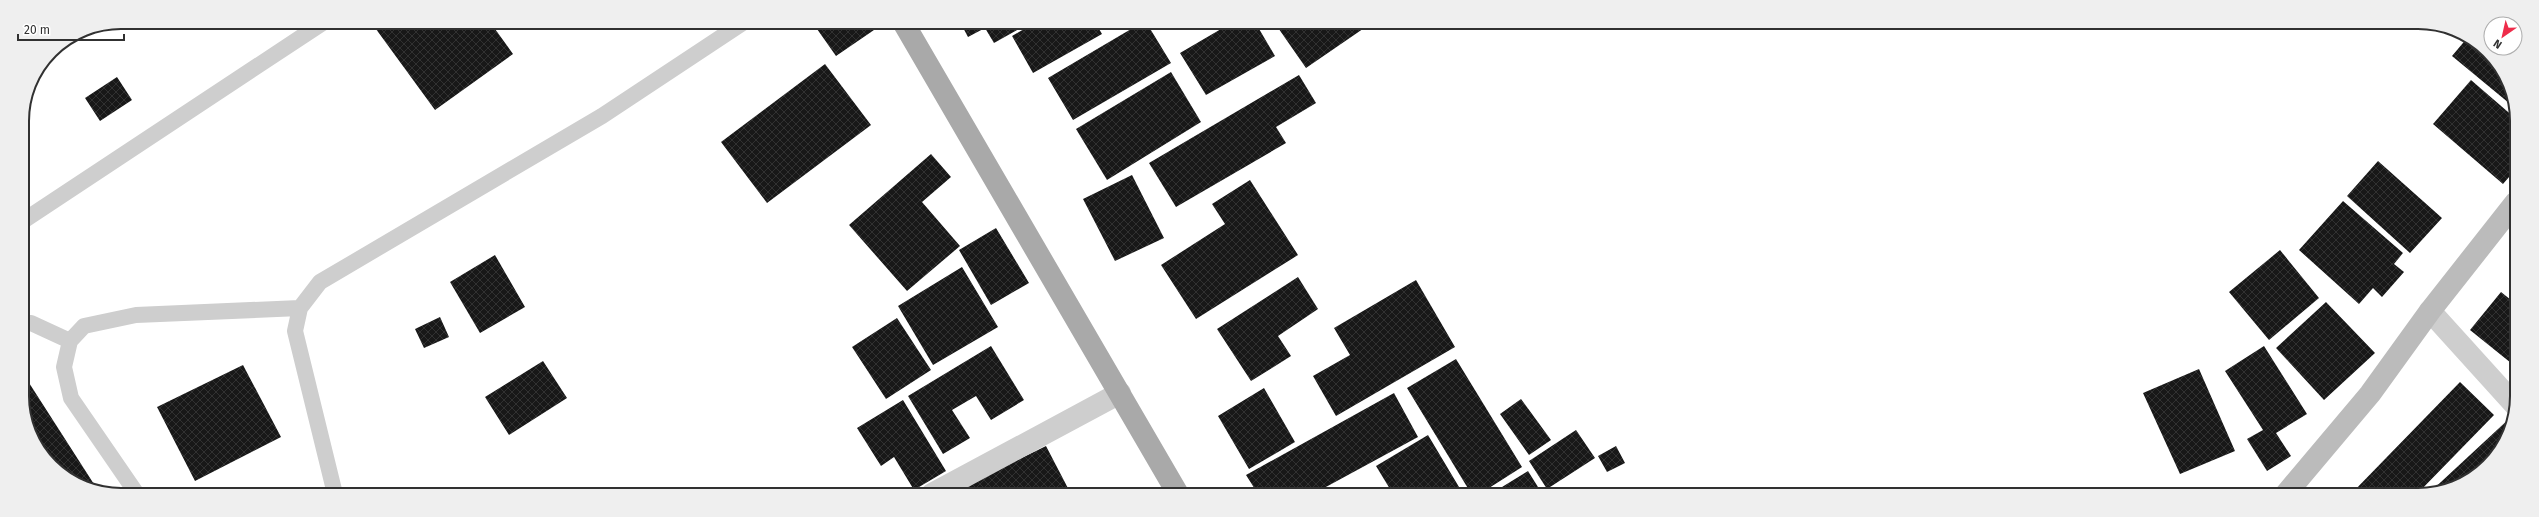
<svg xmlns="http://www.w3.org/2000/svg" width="2539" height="517" viewBox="0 0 2539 517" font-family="'Fira Sans',sans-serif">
<defs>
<pattern id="building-cross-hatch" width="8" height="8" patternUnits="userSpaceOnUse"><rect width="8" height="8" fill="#181818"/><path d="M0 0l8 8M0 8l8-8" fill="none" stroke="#313131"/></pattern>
</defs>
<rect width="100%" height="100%" fill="#fff"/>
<path fill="url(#building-cross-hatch)" d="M377 22H490L513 54 435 110 373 25Z
M828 22H869L874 30 836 56 817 29Z
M960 22H1031L994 43 985 28 968 37Z
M1036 22H1095L1102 34 1033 73 1012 36Z
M1143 22H1146L1171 63 1073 120 1048 78Z
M1233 22H1255L1275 56 1206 95 1180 53Z
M1274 22H1373L1306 68Z
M2468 37 2488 51 2515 101V108L2452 56Z
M825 64 871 125 767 203 721 142Z
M1171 72 1201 122 1107 180 1076 129Z
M1299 75 1316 103 1276 127 1286 143 1176 207 1149 163Z
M117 77 132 100 100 121 85 98Z
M2471 80 2515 118V170L2503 184 2433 124Z
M931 154 951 177 922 202 960 246 907 291 849 225Z
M2378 161 2442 218 2410 253 2347 196Z
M1132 175 1164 238 1115 261 1083 199Z
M1250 180 1298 255 1196 319 1161 265 1225 224 1212 204Z
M2343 201 2403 253 2394 264 2404 272 2382 297 2373 288 2359 304 2299 250Z
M996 228 1029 283 991 305 959 250Z
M2280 250 2319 298 2269 340 2229 292Z
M495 255 525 307 480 333 450 282Z
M962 267 998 327 933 365 898 306Z
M1298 277 1318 309 1278 336 1291 356 1251 381 1217 329Z
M1416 280 1455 347 1336 416 1313 376 1350 355 1334 328Z
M2501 292 2516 304V367L2470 330Z
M2326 302 2375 353 2324 400 2276 348Z
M440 317 449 337 424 348 415 329Z
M897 318 931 370 886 399 852 347Z
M991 346 1024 400 991 420 976 396 952 410 970 438 943 454 908 396Z
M2264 346 2307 414 2276 433 2291 456 2267 471 2247 439 2263 430 2225 371Z
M1456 359 1522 467 1478 495H1472L1407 388Z
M543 361 567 398 509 435 485 397Z
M243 365 281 437 195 481 157 407Z
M2199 369 2235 451 2180 474 2143 393Z
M24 375 99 492 77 485 51 466 24 416Z
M2460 382 2494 415 2416 495H2350Z
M1264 388 1295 442 1249 469 1218 416Z
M1394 393 1418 437 1313 494H1258L1246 475Z
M1521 399 1551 440 1529 455 1500 414Z
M903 400 946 471 914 490 894 457 881 466 857 428Z
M2511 417 2513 420 2504 445 2484 470 2456 487 2428 494Z
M1576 430 1595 458 1547 489 1529 461Z
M1428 435 1459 487 1446 495 1393 494 1376 466Z
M1046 446 1071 494H949Z
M1616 446 1625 463 1607 472 1598 456Z
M1528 471 1543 495H1489Z
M1468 490 1470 495H1459Z"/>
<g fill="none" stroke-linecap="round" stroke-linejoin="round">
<path stroke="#cecece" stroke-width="16" d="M23 221 324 22
M23 323H31L70 341
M137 494 71 398 64 367 70 341 84 326 136 315 300 308
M335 494 295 331 300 308 320 282 602 116 744 22"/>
<path stroke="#cecece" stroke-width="22" d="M2430 311 2516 406
M932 494 1120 393"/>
<path stroke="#bbb" stroke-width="22" d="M2285 495 2370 394 2430 311 2515 203"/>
<path stroke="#a9a9a9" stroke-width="22" d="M903 22 1178 494"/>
</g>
<path d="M0 0H2539V517H0ZM121 29H2418A92 92 0 0 1 2510 121V396A92 92 0 0 1 2418 488H121A92 92 0 0 1 29 396V121A92 92 0 0 1 121 29Z" fill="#efefef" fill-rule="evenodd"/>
<path fill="none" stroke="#313131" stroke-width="2" d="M121 29H2418A92 92 0 0 1 2510 121V396A92 92 0 0 1 2418 488H121A92 92 0 0 1 29 396V121A92 92 0 0 1 121 29Z"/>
<g transform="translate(2503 36) rotate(214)"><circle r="19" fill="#ffffff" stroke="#adadad"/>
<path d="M0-3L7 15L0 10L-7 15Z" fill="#ee2c4a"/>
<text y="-6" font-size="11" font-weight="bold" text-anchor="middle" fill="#313131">N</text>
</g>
<path d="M18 34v6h106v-6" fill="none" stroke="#313131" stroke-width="2"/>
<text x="24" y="34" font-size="12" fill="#313131" stroke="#ffffff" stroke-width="3" paint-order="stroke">20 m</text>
</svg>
